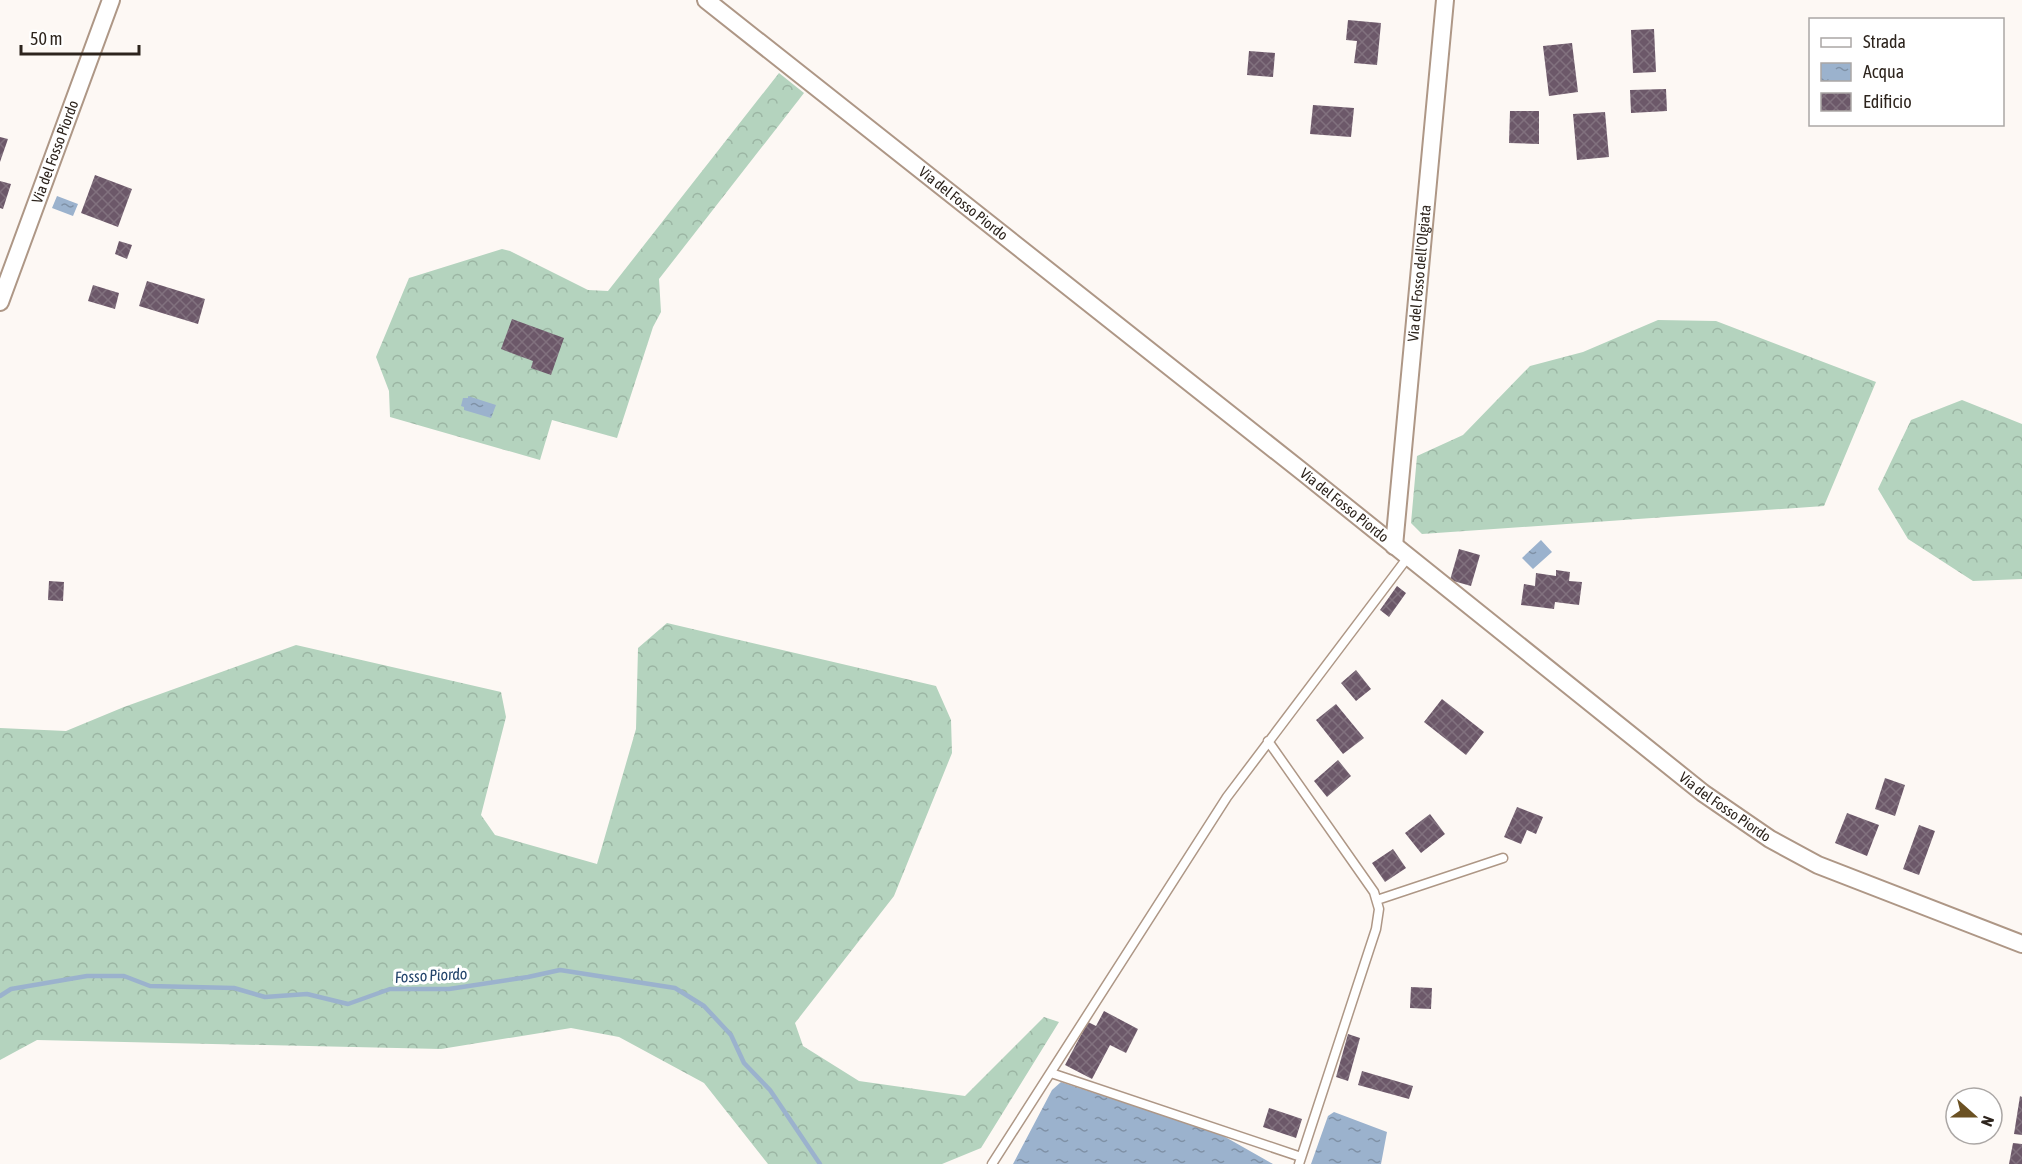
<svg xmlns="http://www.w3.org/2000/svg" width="2022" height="1164" viewBox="0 0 2022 1164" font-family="'Asap Condensed',sans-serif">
<defs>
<pattern id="forest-crowns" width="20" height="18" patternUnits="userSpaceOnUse" patternTransform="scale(1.5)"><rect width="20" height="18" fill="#b4d3be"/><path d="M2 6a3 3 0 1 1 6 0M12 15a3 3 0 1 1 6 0" fill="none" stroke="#9bb5a3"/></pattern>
<pattern id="water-ripples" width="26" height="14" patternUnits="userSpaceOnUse" patternTransform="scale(1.5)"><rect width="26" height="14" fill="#9bb2cd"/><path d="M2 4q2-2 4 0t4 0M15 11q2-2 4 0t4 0" fill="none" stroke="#7f91a6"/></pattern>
<pattern id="building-cross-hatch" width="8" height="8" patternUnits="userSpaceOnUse" patternTransform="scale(1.5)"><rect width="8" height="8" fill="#6c5869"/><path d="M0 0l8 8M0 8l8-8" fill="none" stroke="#81717e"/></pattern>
</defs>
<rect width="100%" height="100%" fill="#fdf8f4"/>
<path fill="url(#forest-crowns)" d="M779 73 804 93 659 279 661 312 653 327 617 438 552 420 540 460 390 417 389 391 376 357 409 278 502 249 510 251 588 290 608 291Z
M1658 320 1716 321 1876 382 1824 506 1422 534 1411 523 1417 456 1463 435 1530 366 1583 352Z
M1962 400 2022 424V579L1973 581 1908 539 1878 489 1911 420Z
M667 623 936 686 951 720 952 753 894 896 795 1023 803 1046 859 1081 965 1096 1044 1017 1059 1022 981 1148 942 1164H768L704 1083 619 1037 571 1028 441 1049 37 1040 0 1060V728L66 731 124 707 296 645 501 692 506 717 481 815 495 835 597 864 636 729 638 648Z"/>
<path fill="url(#water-ripples)" d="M57 196 78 204 73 216 52 208Z
M468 396 496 405 491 418 464 410V407L461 406 463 398H468Z
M1541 540 1552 552 1533 569 1522 558Z
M1061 1082 1220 1134 1273 1164H1013L1052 1090Z
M1334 1112 1387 1132 1381 1164H1311L1328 1116Z"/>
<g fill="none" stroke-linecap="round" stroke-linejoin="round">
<path stroke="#9bb2cd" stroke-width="4.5" d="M0 996 11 989 87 976H124L150 986 234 988 265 997 307 994 348 1004 390 989H449L528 977 560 970 675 988 704 1006 731 1035 744 1063 770 1090 820 1164"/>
</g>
<path fill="url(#building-cross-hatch)" d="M1348 20 1381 23 1377 65 1354 63 1357 41 1346 40Z
M1654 29 1656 72 1633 73 1631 30Z
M1572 43 1578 92 1549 96 1543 46Z
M1249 51 1275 53 1273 77 1247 75Z
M1666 89 1667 111 1631 113 1630 90Z
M1313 105 1354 108 1351 137 1310 134Z
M1510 111H1539V144L1509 143Z
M1605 112 1609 157 1577 160 1573 114Z
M0 137 8 139 0 162Z
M95 175 132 189 118 227 81 213Z
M0 181 11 184 3 209 0 208Z
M119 241 132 245 127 259 115 254Z
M147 281 205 299 198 324 139 306Z
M93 285 119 293 115 309 88 301Z
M512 319 564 338 551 375 531 368 533 361 501 349Z
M1459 549 1480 555 1471 586 1450 580Z
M1556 570 1570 572 1569 581 1582 582 1579 605 1555 602 1554 609 1521 605 1524 584 1535 586 1536 573 1556 576Z
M49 581 64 582 63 601 48 600Z
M1397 586 1406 593 1389 617 1380 610Z
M1356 670 1371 689 1356 701 1341 683Z
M1442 699 1484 732 1466 755 1424 722Z
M1336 704 1364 738 1343 754 1316 720Z
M1338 760 1351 776 1327 797 1314 781Z
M1885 778 1905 785 1895 816 1875 809Z
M1517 807 1543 817 1536 834 1527 830 1521 844 1504 837Z
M1847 813 1879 825 1867 856 1835 843Z
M1430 814 1445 834 1421 853 1405 833Z
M1919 825 1935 831 1919 875 1903 869Z
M1393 849 1406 868 1385 882 1372 863Z
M1411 987 1432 988 1431 1009 1410 1008Z
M1104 1011 1138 1029 1126 1053 1110 1045 1092 1079 1065 1065 1088 1022 1096 1026Z
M1348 1034 1360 1038 1348 1081 1336 1077Z
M1362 1071 1413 1086 1409 1099 1358 1085Z
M2020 1096 2022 1097V1135L2014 1134Z
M1269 1108 1302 1119 1296 1138 1263 1127Z
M2013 1143 2022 1144V1164H2009Z"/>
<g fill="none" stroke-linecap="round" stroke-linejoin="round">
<defs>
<path id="service" d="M1268 741 1374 892 1379 909 1376 929 1299 1164
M1377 900 1503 858
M1051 1073 1301 1157
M992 1164 1227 797 1408 557"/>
<g id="minor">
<path id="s1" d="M706 0 1304 473 1703 793 1770 839 1818 865 2022 944"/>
<path id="s2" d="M0 302 111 0"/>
<path id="s3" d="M1394 546 1445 0"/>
</g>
</defs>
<use href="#service" stroke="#ae9786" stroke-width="11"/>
<use href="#minor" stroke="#ae9786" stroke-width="20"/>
<use href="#service" stroke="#fff" stroke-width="8"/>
<use href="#minor" stroke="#fff" stroke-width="16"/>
</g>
<g text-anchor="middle" stroke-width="6" stroke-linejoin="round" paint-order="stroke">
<g font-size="15" fill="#2d241d" stroke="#fff">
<text dy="5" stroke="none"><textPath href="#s2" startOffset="160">Via del Fosso Piordo</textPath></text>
<text dy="5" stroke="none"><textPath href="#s1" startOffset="328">Via del Fosso Piordo</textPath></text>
<text dy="5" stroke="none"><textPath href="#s3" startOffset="274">Via del Fosso dell'Olgiata</textPath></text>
<text dy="5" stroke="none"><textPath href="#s1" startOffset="814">Via del Fosso Piordo</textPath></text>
<text dy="5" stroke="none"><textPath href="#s1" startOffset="1300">Via del Fosso Piordo</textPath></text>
</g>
<g font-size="16" font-style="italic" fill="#23446b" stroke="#fff">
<text transform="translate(431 975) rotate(-3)" y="6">Fosso Piordo</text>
</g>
</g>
<rect x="1809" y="18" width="195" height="108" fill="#ffffff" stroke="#aba7a5" stroke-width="1.5"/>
<rect x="1821" y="38" width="30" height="9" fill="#ffffff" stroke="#aba7a5" stroke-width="1.5"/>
<text x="1863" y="48" font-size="18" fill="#2d241d">Strada</text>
<rect x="1821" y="63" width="30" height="18" fill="url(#water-ripples)" stroke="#aba7a5" stroke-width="1.5"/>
<text x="1863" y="78" font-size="18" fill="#2d241d">Acqua</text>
<rect x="1821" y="93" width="30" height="18" fill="url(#building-cross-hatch)" stroke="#aba7a5" stroke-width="1.5"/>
<text x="1863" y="108" font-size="18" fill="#2d241d">Edificio</text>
<g transform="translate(1974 1116) rotate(111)"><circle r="28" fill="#ffffff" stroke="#aba7a5" stroke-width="1.5"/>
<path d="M0-4.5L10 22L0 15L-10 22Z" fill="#6b5123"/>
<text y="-9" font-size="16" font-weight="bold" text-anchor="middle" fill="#2d241d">N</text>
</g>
<path d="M21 45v9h118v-9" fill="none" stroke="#2d241d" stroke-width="3"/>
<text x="30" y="45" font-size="18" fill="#2d241d" stroke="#ffffff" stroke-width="4.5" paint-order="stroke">50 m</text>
</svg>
